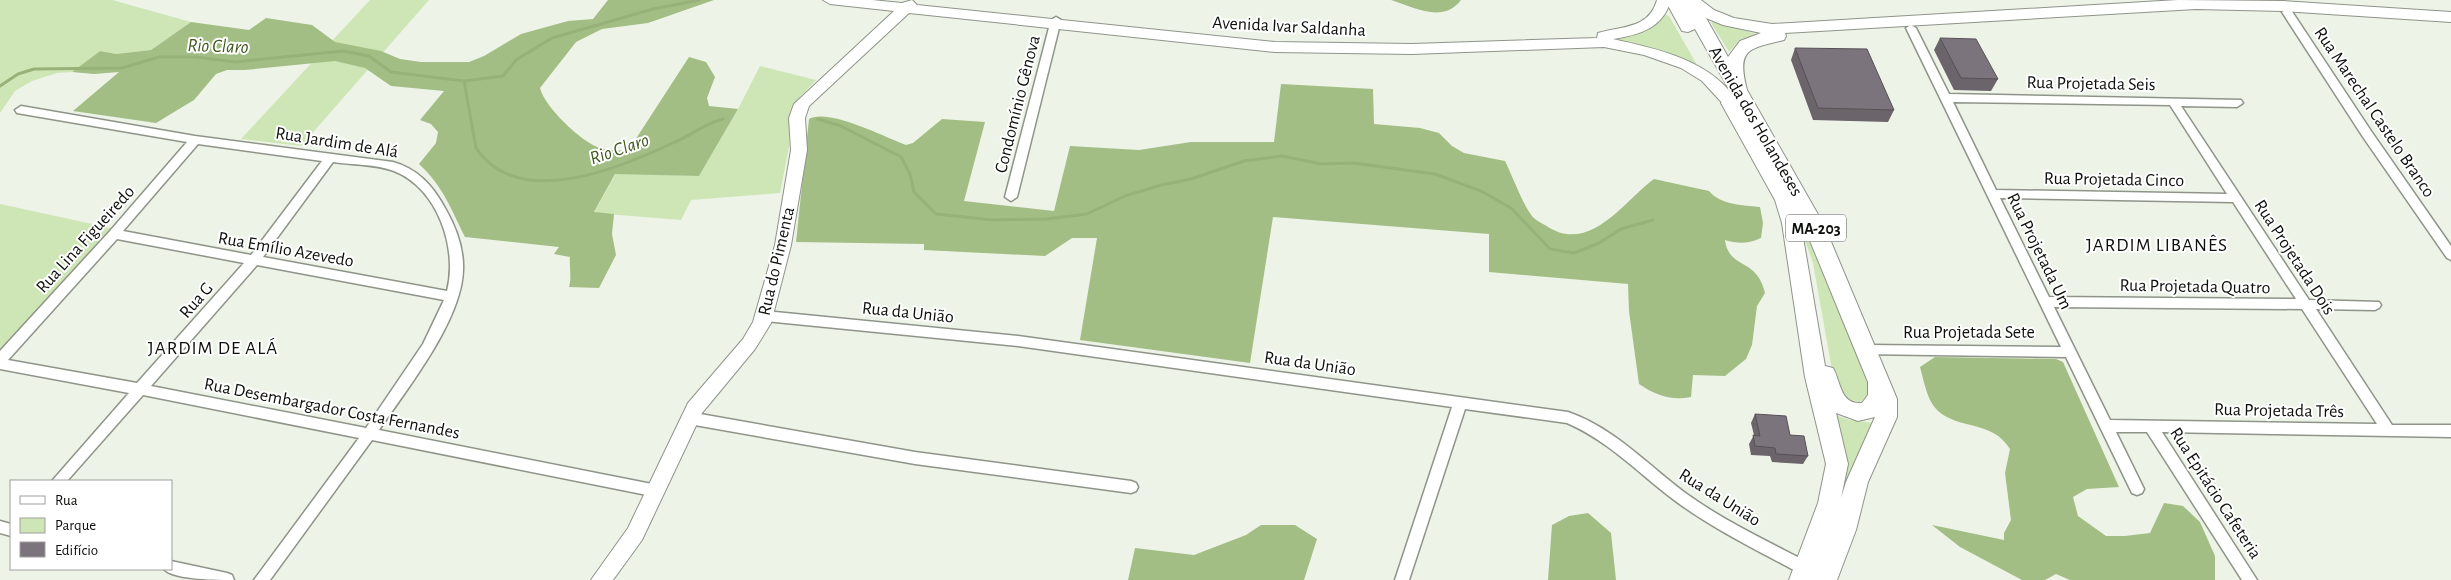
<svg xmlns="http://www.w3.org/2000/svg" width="2451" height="580" viewBox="0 0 2451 580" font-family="'Alegreya Sans',sans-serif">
<rect width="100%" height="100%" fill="#edf3e7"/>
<path fill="#cee6b6" d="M0 0H112L191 22 151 50 116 54 100 51 72 72 57 73 32 81 15 91 0 113Z
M370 0H429L301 146 241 139Z
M1666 15 1669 16 1697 65 1609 39 1641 32Z
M1713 22 1760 35 1741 39 1729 52 1711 23Z
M760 66 816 80 794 103 790 112 789 147 780 193 691 200 681 220 594 213 616 173 699 176 738 109Z
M0 204 111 228 3 349H0Z
M1797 218 1800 219 1836 301 1869 388 1868 396 1860 402 1847 399 1835 387 1813 263Z
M1835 415 1850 420 1873 423 1849 483 1845 478Z"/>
<path fill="#a2be84" d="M608 0H714L648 23 602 29 576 42 540 88C544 106 581 142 600 148 608 150 619 150 628 151L689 57 706 62 715 77 707 98 709 106 738 109 699 176 615 174 594 212 614 214 612 234 616 255 599 288 569 287C572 278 569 267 570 257L554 254 559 247 465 237C451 209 443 186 419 164L436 143 438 132 431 124 420 120 444 91 391 86 365 68 335 61 245 70H227L216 74 194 100 156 123 73 111 119 72 94 74 72 72 100 51 116 54 151 50 191 22 249 30 266 18 312 25 335 42 381 51 400 59 421 62H469L484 56 521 34 568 21 593 19Z
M1391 0H1461C1443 24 1413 7 1391 0Z
M1281 84 1373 89 1374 124 1420 128 1439 133 1452 146 1464 153 1505 161C1512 175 1523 205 1532 216 1535 220 1541 223 1545 225 1589 256 1623 202 1654 179L1709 191C1721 205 1742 205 1760 207L1763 223 1761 238C1747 244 1738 244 1725 240 1729 270 1757 257 1765 293L1757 306 1752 345 1746 359 1725 376 1693 375 1691 397C1671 401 1655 395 1639 384L1629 311 1628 284 1489 272V234L1273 217 1250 363 1080 340 1097 238H1072L1045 256 924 250V244L796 242 809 119C829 108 884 137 906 145L913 143 942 119 985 122 964 201 1054 211 1070 146 1139 150 1191 142H1274Z
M1935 357 2056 359 2063 362 2119 487 2087 489 2073 497 2078 516 2106 536H2125L2150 533 2164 503 2183 506 2200 522 2215 556V580H2070L2056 574 2045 580H2022L1960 547 1932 525 2004 540V533L2011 520 2005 473 2010 449C1992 420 1960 430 1938 411 1927 401 1924 381 1920 367Z
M1588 513 1611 533 1616 580H1548L1552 525 1569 516Z
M1261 525H1295L1317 539 1304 580H1128L1135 548 1194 555 1246 535Z"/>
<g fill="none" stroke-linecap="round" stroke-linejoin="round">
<path stroke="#97b279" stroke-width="3" d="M464 81 476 148C519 212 622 167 675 142 694 134 702 125 723 119
M0 86 18 74 34 69 122 68 159 57H196L235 62 343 51 369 56 391 72 464 81 503 76 516 60 552 38 653 9 699 0
M818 119 841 126 901 157 910 174 914 192 936 214 992 220 1046 219 1087 214 1125 196 1161 185 1191 179 1244 161 1282 156 1321 164 1354 163 1435 174 1481 191 1511 208 1550 249 1574 253 1599 243 1621 229 1653 220"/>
<defs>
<path id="street" d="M2287 9 2291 10 2371 131 2451 246V260L2447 258 2363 137 2282 12Z
M1056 17 1061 20 1017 197 1011 201 1005 197 1051 20Z
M1911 25 1916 28 1949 94 2241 100 2243 103 2237 107 2181 106 2309 300 2379 302 2381 305 2379 308 2375 310 2316 309 2392 425H2451V437L2162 432 2257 580H2242L2147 432H2116L2144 489 2142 493 2137 495 2132 493 2066 357 1862 354 1861 350 1862 346 1867 345 2061 347 1906 28ZM1953 102 2170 105 2227 194 1996 190ZM2000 198 2233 202 2296 299 2049 297ZM2054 307 2302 309 2377 424 2110 420Z
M21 106 195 136 393 162C418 169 433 186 445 208 456 227 464 249 463 270 462 320 407 389 379 430L657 485 662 487 664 491 662 495 657 497 372 440 270 580H254L359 438 143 395 67 481H52L129 393 0 369V351L110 231 187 142 17 113 15 110ZM198 144 322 161 251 255 123 231ZM333 162C352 165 376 164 394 171 438 188 458 249 447 291L263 257ZM117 239 244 263 137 383 8 360ZM257 265 444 300 423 344 366 428 151 386Z
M765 311 1018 336 1568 412C1617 429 1650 468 1691 497 1728 523 1771 543 1811 564L1813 569 1811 574 1806 576 1801 574C1761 552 1719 532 1681 505 1643 478 1611 442 1567 423L1465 409 1409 580H1395L1452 407 1018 346 765 321 761 319 759 316 761 313Z
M689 412 915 452 1131 481 1136 483 1138 487 1136 491 1131 493 915 464 689 424 684 422 682 418 684 414Z
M0 521 11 524V536L0 533Z
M171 561 227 573 232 575 234 580C219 580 173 580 164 569H171Z"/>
<path id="secondary" d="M823 0H872L902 3 912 0 917 5 1275 42 1412 44 1597 38 1598 33C1622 26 1649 29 1657 0H1671C1663 28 1640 35 1613 39 1658 49 1711 60 1738 102L1735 106H1725L1702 81 1681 68 1644 55 1604 47 1412 54 1275 52 909 13 809 106 805 118 807 150 791 245 771 323 755 349 702 413 642 540 613 580H591L628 528 688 403 743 339 753 322 775 245 791 150 789 118 794 104 894 11 830 4Z"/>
<path id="primary" d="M1665 0H1701L1714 10 1734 18 1772 24 2178 0 2283 1 2451 12V22L2283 11 2196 9 1785 33 1786 36 1784 40C1749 49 1736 48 1747 90L1824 225 1897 399V417L1868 482 1856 530 1837 580H1813L1838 508 1813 580H1789L1818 503 1826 464 1805 377 1782 223 1775 200 1721 103 1724 99 1734 98 1695 29 1688 32 1682 31ZM1706 18 1723 25 1761 33 1740 41 1728 57ZM1799 214 1868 382V395L1862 403C1840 405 1841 382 1833 368L1825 366ZM1836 413 1858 421 1875 417 1846 482 1841 498 1848 464Z"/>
</defs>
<use href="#street" stroke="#8f9489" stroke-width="3"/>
<use href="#secondary" stroke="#8f9489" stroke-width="2"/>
<use href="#primary" stroke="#8f9489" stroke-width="2"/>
<use href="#street" fill="#fff" fill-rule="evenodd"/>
<use href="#secondary" fill="#fff" fill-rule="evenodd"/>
<use href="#primary" fill="#fff" fill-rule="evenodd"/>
</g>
<path fill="#6b646b" d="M1940 38 1998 79 1991 91 1954 90 1934 50Z
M1795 48 1894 110 1888 122 1813 120 1791 60Z
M1755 414 1790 435 1808 456 1803 464 1772 462 1770 456 1751 455 1749 444 1754 435 1751 423Z"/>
<path fill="#7c747c" stroke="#575157" d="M1940 38 1976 39 1998 79 1961 78Z
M1795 48 1867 49 1894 110 1818 108Z
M1755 414 1786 416 1790 435 1804 436 1808 456 1776 454 1775 448 1755 446 1753 435 1760 436Z"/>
<g text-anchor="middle" stroke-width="4" stroke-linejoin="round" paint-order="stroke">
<rect fill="#fff" stroke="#565855" stroke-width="1" x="1786" y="214.5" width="60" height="27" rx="4"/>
<g font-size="16" font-weight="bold" fill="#0e100c">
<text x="1816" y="234">MA-203</text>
</g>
<g font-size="18" fill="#0e100c" stroke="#fff">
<text transform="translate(1289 26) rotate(3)" y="6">Avenida Ivar Saldanha</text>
<text transform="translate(2091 83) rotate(1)" y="6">Rua Projetada Seis</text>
<text transform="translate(1017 104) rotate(-76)" y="6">Condomínio Gênova</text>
<text transform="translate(2375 112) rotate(56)" y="6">Rua Marechal Castelo Branco</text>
<text transform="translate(1756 121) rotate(60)" y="6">Avenida dos Holandeses</text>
<text transform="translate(337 142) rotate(9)" y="6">Rua Jardim de Alá</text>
<text transform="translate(2114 179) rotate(1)" y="6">Rua Projetada Cinco</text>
<text transform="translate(85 239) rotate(-48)" y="6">Rua Lina Figueiredo</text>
<text transform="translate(286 249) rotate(10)" y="6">Rua Emílio Azevedo</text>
<text transform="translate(2040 251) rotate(64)" y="6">Rua Projetada Um</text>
<text transform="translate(2295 257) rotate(57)" y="6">Rua Projetada Dois</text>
<text transform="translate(776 261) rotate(-77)" y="6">Rua do Pimenta</text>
<text transform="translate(2195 286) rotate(1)" y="6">Rua Projetada Quatro</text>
<text transform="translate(196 300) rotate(-49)" y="6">Rua G</text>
<text transform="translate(908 312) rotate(6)" y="6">Rua da União</text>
<text x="1969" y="338">Rua Projetada Sete</text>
<text transform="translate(1310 363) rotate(8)" y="6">Rua da União</text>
<text transform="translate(332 408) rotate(11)" y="6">Rua Desembargador Costa Fernandes</text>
<text transform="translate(2279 410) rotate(1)" y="6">Rua Projetada Três</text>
<text transform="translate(2216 493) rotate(57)" y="6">Rua Epitácio Cafeteria</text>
<text transform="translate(1720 497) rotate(32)" y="6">Rua da União</text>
</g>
<g font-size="19" font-style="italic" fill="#3e581b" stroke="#fff">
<text transform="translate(218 45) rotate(2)" y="7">Rio Claro</text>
<text transform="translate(619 148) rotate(-19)" y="7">Rio Claro</text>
</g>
<g font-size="19" letter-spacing="1" fill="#0e100c" stroke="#fff">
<text x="2157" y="251">JARDIM LIBANÊS</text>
<text x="213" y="354">JARDIM DE ALÁ</text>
</g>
</g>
<rect x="10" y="480" width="162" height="90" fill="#ffffff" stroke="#9f9f9e"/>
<rect x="20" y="496" width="25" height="8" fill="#ffffff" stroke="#9f9f9e"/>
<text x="55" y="505" font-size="15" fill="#0e100c">Rua</text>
<rect x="20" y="518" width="25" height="15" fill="#cee6b6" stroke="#9f9f9e"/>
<text x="55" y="530" font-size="15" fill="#0e100c">Parque</text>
<rect x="20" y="542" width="25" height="15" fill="#7c747c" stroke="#9f9f9e"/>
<text x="55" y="555" font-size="15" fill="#0e100c">Edifício</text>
</svg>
